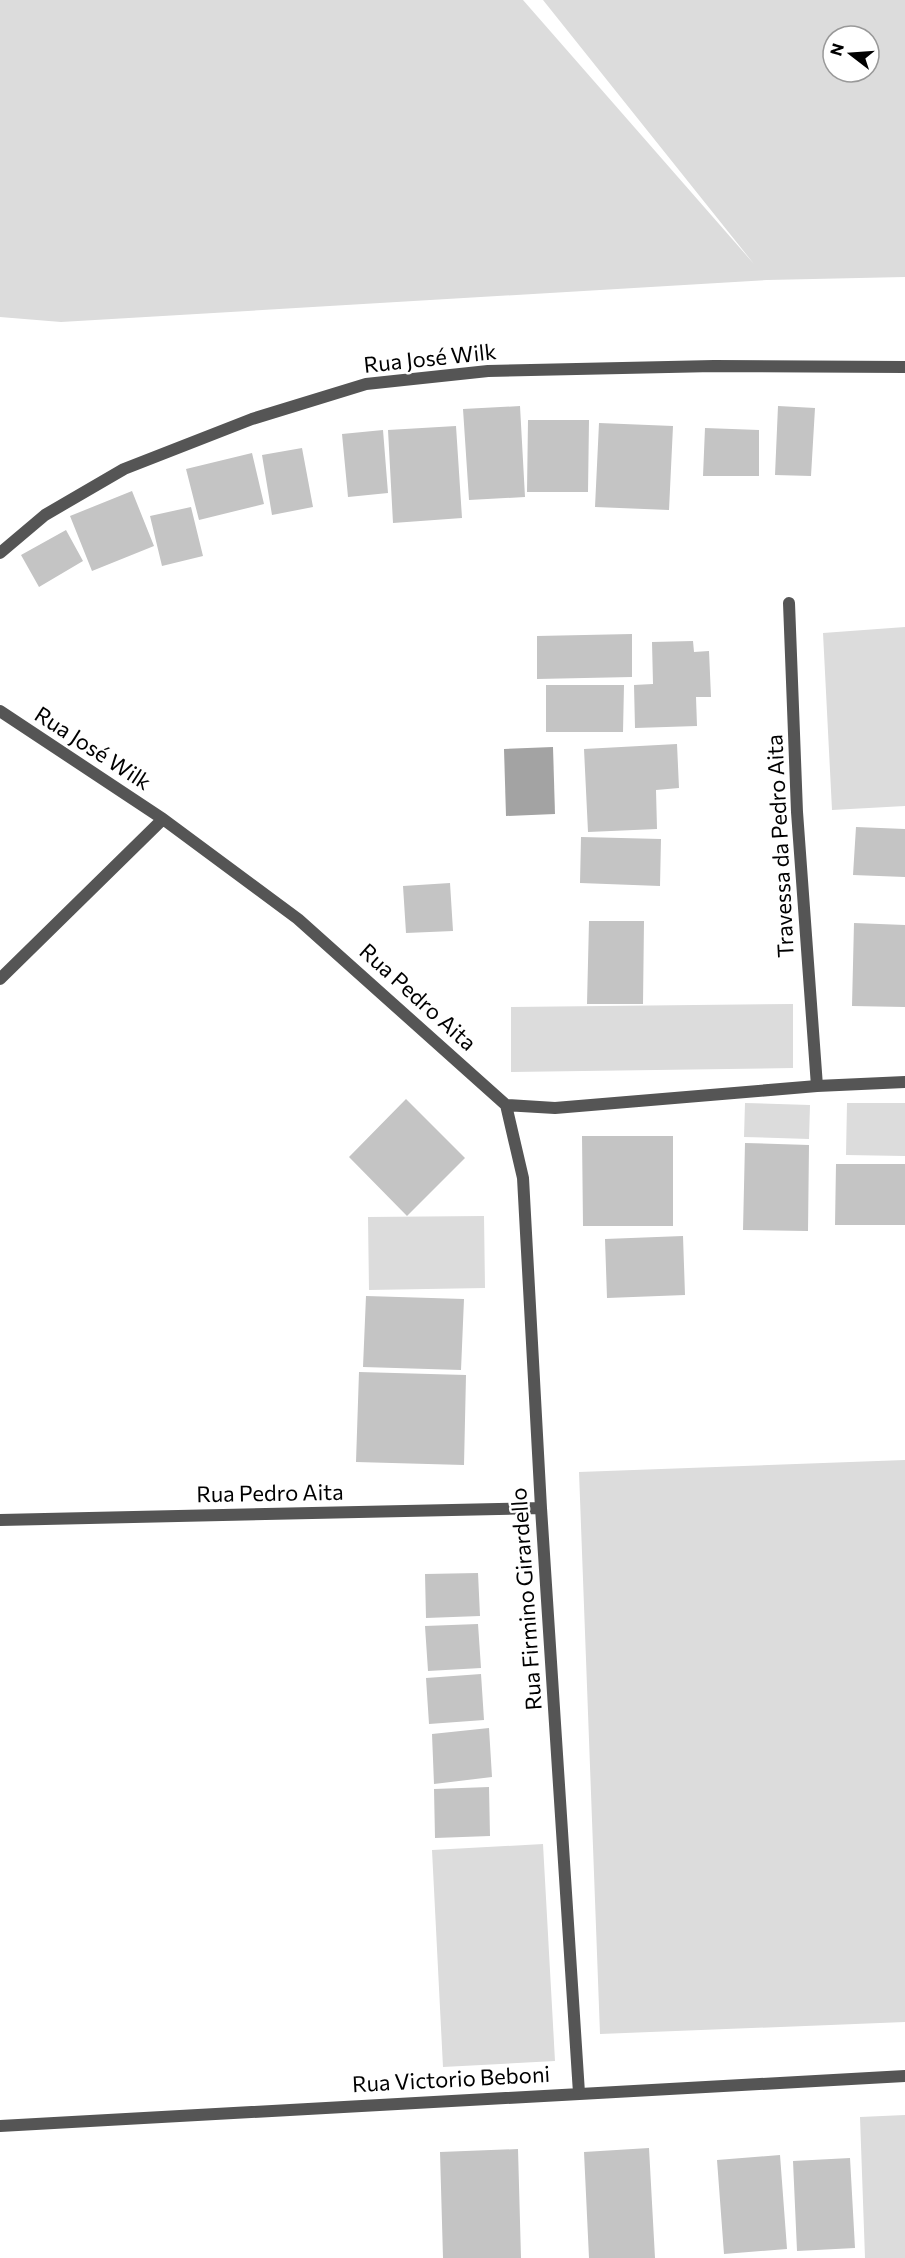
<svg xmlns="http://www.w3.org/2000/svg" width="905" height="2258" viewBox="0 0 905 2258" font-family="Commissioner,sans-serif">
<rect width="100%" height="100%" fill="#fff"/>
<path fill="#dcdcdc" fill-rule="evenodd" d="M0 0H523L754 264 543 0H905V277L767 280 61 322 0 317ZM833 36H869V72H833Z
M905 627V806L832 810 823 633Z
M793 1004V1068L511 1072V1007Z
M745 1103 810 1105 809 1139 744 1137Z
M847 1103H905V1156L846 1155Z
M484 1216 485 1288 369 1290 368 1217Z
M905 1460V2022L600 2034 579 1472Z
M543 1844 555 2061 443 2067 432 1850Z
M905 2115V2258H865L860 2117Z"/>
<path fill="#a3a3a3" d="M553 747 555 814 506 816 504 749Z"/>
<path fill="#c4c4c4" d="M520 406 525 497 469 500 463 409Z
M778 406 815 408 811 476 775 475Z
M528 420H589L588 492H527Z
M599 423 673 426 669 510 595 507Z
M456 426 462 518 393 523 388 430Z
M705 428 759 430V476H703Z
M383 430 388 493 348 497 342 434Z
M302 448 313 507 272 515 262 455Z
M252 453 264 504 199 520 186 469Z
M132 491 154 546 92 571 70 516Z
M191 507 203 556 162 566 150 516Z
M66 530 83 561 39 587 21 555Z
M632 634V677L537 679V636Z
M693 641 694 652 709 651 711 697H696L697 726 635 728 634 685 653 684 652 642Z
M546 685H624L623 732H546Z
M677 744 679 788 656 790 657 829 588 832 584 749Z
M856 827 905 829V877L853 875Z
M581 837 661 839 660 886 580 883Z
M450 883 453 931 406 933 403 886Z
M589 921H644L643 1004H587Z
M854 923 905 925V1007L852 1006Z
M406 1099 465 1158 407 1216 349 1157Z
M582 1136H673V1226H583Z
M745 1143 809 1145 808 1231 743 1230Z
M836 1164H905V1225H835Z
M683 1236 685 1295 607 1298 605 1239Z
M366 1296 464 1299 461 1370 363 1367Z
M359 1372 466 1375 464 1465 356 1462Z
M478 1573 480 1616 426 1618 425 1574Z
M478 1624 481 1668 428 1671 425 1626Z
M481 1674 484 1720 429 1724 426 1678Z
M489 1728 492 1777 434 1784 432 1734Z
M489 1787 490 1836 435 1838 434 1789Z
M649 2148 655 2258H589L584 2152Z
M518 2149 521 2258H443L440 2152Z
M780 2155 787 2249 724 2254 717 2160Z
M850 2158 855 2248 797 2251 793 2161Z"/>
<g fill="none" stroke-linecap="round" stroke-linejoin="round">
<path stroke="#555" stroke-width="12" d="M0 553 45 515 124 469 252 419 366 384 488 371 714 366 905 367
M789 603 797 812 817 1086
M0 711 163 819
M0 979 163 819 298 919 506 1105 555 1108 817 1086 905 1082
M506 1105 523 1178 541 1508 579 2093
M0 1520 541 1508
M0 2126 905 2076"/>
</g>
<g text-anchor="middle" stroke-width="5" stroke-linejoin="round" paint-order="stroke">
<g font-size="22" fill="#000" stroke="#fff">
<text transform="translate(430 358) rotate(-6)" y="8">Rua José Wilk</text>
<text transform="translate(93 748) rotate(33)" y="8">Rua José Wilk</text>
<text transform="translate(780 846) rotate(-93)" y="8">Travessa da Pedro Aita</text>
<text transform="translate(418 997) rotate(42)" y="8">Rua Pedro Aita</text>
<text transform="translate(270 1493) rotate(-1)" y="8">Rua Pedro Aita</text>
<text transform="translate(526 1599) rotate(-94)" y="8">Rua Firmino Girardello</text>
<text transform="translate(451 2079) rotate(-3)" y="8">Rua Victorio Beboni</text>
</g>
</g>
<g transform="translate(851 54) rotate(287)"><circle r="28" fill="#ffffff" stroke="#999999" stroke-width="1.5"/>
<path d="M0-4.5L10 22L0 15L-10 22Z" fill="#000000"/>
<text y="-9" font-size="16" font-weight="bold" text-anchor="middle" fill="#000000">N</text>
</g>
</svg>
